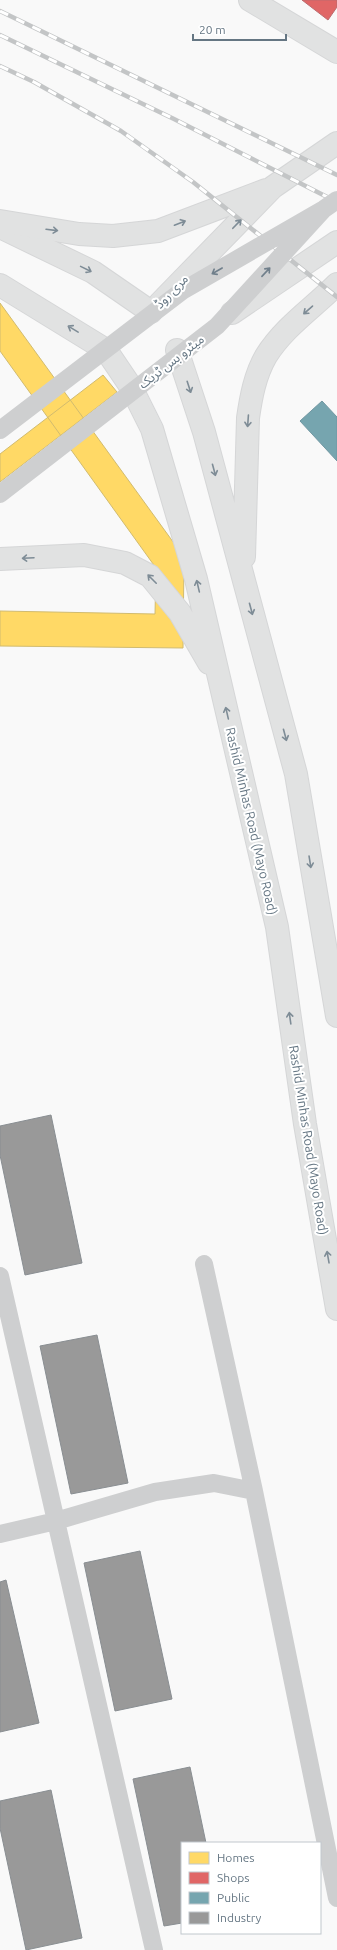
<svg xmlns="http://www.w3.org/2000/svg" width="337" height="1950" viewBox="0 0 337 1950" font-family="Ubuntu,'Noto Sans Arabic',sans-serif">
<rect width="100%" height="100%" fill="#f9f9f9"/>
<path fill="#ffd966" stroke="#d1bb6f" d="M0 303 184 557 183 648 0 646V611L155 614 156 568 0 351Z
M103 375 117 392 0 482V454Z"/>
<path fill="#e06666" stroke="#bb6b6f" d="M302 0H337V7L328 20Z"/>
<path fill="#76a5af" stroke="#7197a2" d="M322 401 337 417V461L300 421Z"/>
<path fill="#999" stroke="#898e92" d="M51 1115 82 1263 25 1275 0 1155V1126Z
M97 1335 128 1483 71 1494 40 1346Z
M140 1551 172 1699 115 1711 84 1563Z
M6 1580 39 1723 0 1732V1582Z
M190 1767 206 1843H182V1923L164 1926 133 1779Z
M51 1790 82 1938 26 1950 0 1828V1801Z"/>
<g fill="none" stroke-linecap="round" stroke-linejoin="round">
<defs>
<path id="secondary" d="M250 0 337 52
M0 227 93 272 151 312
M0 285 106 350"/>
<path id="primary" d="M0 221 79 234 113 236 158 231 266 190
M160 303 273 187 337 143
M232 313 337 242
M106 350 131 387 152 429 196 579 277 927 305 1124 337 1309
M177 350 204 432 296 774 337 1016
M244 557 248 418C251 397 255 375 266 356 284 327 313 308 337 284
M0 559 84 555 125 563 150 576 180 613 209 663"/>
</defs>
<use href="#secondary" stroke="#d5d6d7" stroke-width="24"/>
<use href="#primary" stroke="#d5d6d7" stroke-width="24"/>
<path stroke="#cecfd0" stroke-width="18" d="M204 1264 254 1491
M0 1276 154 1950
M0 1534 56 1521 155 1492 214 1483 254 1491 337 1898"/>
<use href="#secondary" stroke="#e1e2e2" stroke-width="22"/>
<use href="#primary" stroke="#e1e2e2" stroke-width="22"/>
<defs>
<path id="rail" d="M0 11 337 175
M0 35 174 119 337 202
M0 66 34 82 121 131 193 182 337 297"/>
</defs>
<use href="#rail" stroke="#c3c5c6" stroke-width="4.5"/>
<use href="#rail" stroke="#fff" stroke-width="3" stroke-dasharray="9" stroke-linecap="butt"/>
<path stroke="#cecfd0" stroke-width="18" d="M0 430 182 291 324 209 337 200
M0 494 217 326 324 209"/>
</g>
<defs><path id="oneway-shaft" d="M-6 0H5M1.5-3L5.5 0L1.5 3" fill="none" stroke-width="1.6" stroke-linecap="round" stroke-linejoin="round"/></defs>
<g stroke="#7e8c96">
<use href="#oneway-shaft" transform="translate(180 223) rotate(-21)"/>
<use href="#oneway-shaft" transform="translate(237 224) rotate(-46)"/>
<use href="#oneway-shaft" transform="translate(52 230) rotate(7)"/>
<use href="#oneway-shaft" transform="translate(86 269) rotate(26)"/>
<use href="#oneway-shaft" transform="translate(308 310) rotate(139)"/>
<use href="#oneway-shaft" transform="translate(73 329) rotate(-149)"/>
<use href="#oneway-shaft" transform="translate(189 387) rotate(72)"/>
<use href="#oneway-shaft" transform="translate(248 421) rotate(94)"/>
<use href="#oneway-shaft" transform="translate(214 470) rotate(75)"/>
<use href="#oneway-shaft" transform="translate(28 558) rotate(177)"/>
<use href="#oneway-shaft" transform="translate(152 579) rotate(-135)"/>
<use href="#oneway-shaft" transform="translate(198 586) rotate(-103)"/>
<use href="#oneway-shaft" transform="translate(251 609) rotate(75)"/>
<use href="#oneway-shaft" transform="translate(227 713) rotate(-103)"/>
<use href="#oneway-shaft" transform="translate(285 735) rotate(75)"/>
<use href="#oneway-shaft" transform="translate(310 862) rotate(81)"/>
<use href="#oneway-shaft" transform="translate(290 1018) rotate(-98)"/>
<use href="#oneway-shaft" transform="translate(328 1257) rotate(-100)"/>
</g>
<g stroke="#707f8b">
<use href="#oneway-shaft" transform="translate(217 271) rotate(150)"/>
<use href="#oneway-shaft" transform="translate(266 272) rotate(-47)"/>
</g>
<g text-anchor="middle" stroke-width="4" stroke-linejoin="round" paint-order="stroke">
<g font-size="13" fill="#657683" stroke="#fff">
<text transform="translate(171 291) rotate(-46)" y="5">مری روڈ</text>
<text transform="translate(171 361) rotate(-38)" y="5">میٹرو بس ٹریک</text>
<text transform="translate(252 821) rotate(77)" y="5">Rashid Minhas Road (Mayo Road)</text>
<text transform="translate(309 1140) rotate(81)" y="5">Rashid Minhas Road (Mayo Road)</text>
</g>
</g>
<rect x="181" y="1842" width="140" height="92" fill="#ffffff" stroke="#c1c8cd"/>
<rect x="189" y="1852" width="20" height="12" fill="#ffd966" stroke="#c1c8cd"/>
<text x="217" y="1862" font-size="12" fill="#657683">Homes</text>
<rect x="189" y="1872" width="20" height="12" fill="#e06666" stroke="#c1c8cd"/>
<text x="217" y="1882" font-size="12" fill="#657683">Shops</text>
<rect x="189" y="1892" width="20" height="12" fill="#76a5af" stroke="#c1c8cd"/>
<text x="217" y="1902" font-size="12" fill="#657683">Public</text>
<rect x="189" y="1912" width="20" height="12" fill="#999999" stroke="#c1c8cd"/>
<text x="217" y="1922" font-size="12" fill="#657683">Industry</text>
<path d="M193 34v6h93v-6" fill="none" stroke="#657683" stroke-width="2"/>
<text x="199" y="34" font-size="12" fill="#657683" stroke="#ffffff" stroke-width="3" paint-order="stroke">20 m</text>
</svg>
